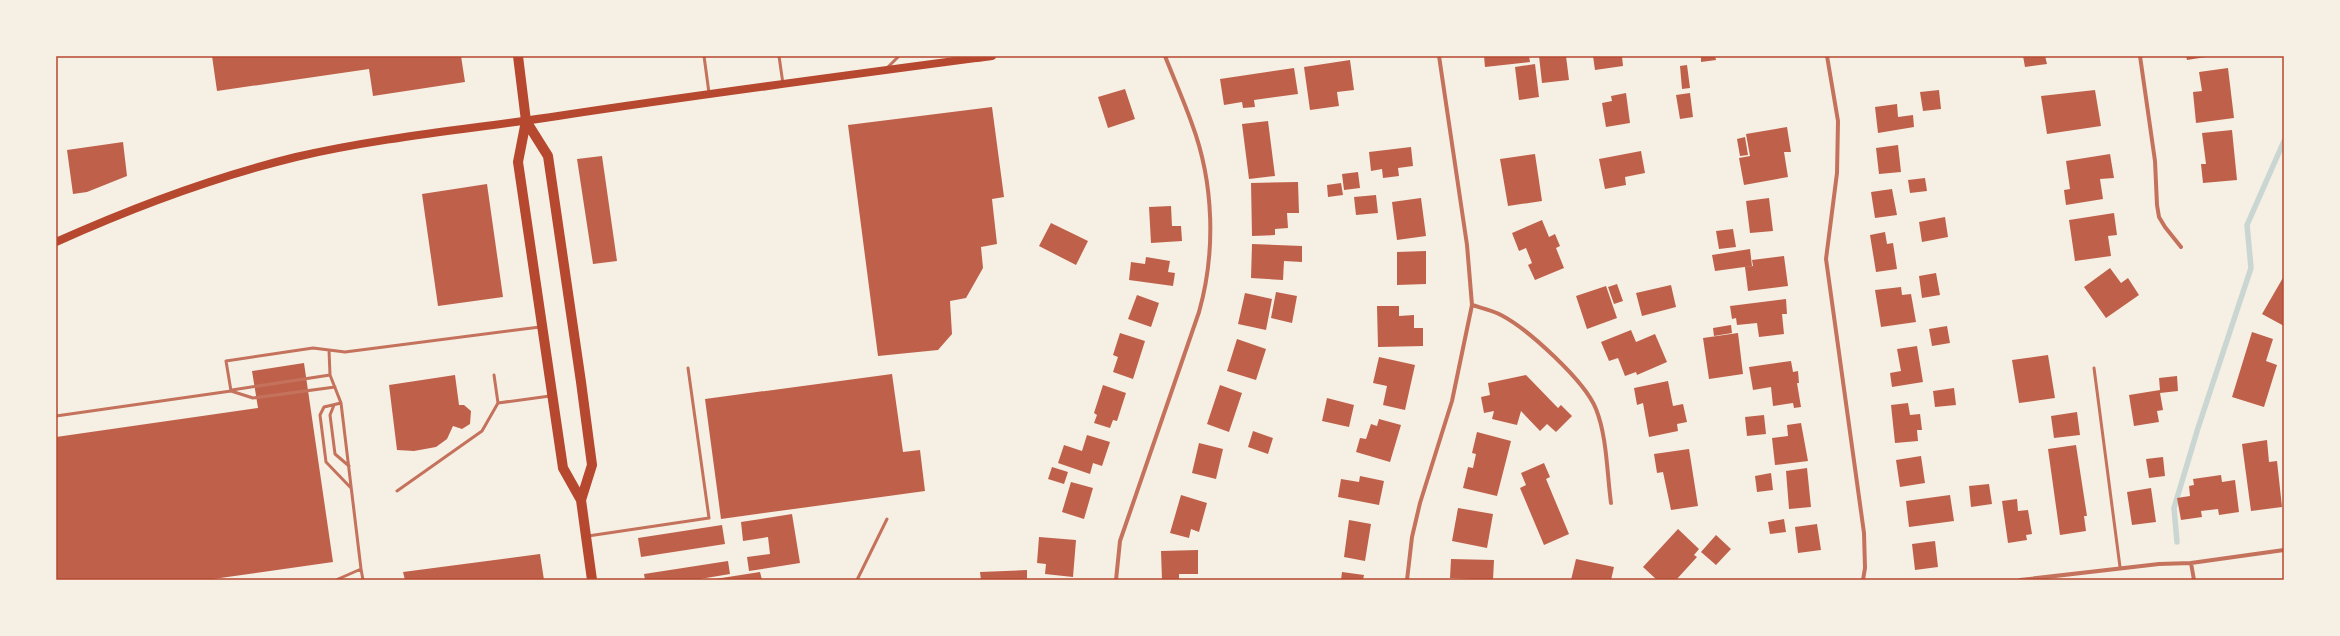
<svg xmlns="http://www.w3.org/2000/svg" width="2340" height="636" viewBox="0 0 2340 636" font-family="Arial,sans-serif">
<rect width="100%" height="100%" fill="#f6efe4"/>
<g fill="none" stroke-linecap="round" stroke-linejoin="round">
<path stroke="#c9d6d2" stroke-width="5.5" d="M2177 542 2174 508 2198 428 2251 268 2247 225 2284 141"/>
</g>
<path fill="#bf614a" d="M212 56H461L465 82 373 96 369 69 217 91Z
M1484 56H1529L1530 62 1485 67Z
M1539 56H1566L1569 80 1542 83Z
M1593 56H1622L1623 66 1595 70Z
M1701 56H1715L1716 60 1701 62Z
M2023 56H2045L2047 64 2025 67Z
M2186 56H2206V57L2187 60Z
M1350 60 1354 90 1337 92 1339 106 1310 110 1304 67Z
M1535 64 1539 97 1519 100 1515 67Z
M1687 65 1690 88 1682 89 1680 66Z
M1294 68 1298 94 1254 100 1255 107 1243 108 1242 102 1224 105 1220 79Z
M2228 68 2234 118 2196 123 2193 92 2202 91 2199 72Z
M1125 89 1135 119 1108 128 1098 97Z
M1939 90 1941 109 1923 111 1920 92Z
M2095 90 2101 126 2047 134 2041 96Z
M1626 93 1630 123 1606 127 1602 103 1612 101 1611 96Z
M1690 93 1693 117 1680 119 1676 95Z
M1897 104 1898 117 1913 115 1914 127 1878 133 1875 107Z
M992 107 1004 197 992 199 997 244 981 247 983 268 966 298 950 301 952 334 938 350 878 356 848 125Z
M1268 121 1275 176 1249 179 1242 124Z
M1787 127 1791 152H1784L1788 177 1744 185 1739 158 1750 156 1746 134Z
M2232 130 2237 180 2203 183 2201 164H2206L2202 133Z
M1745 137 1748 155 1740 156 1737 139Z
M123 142 127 176 87 192 73 194 67 150Z
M1898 145 1901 172 1879 174 1876 148Z
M1411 147 1413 166 1398 168 1399 176 1383 178 1382 169 1371 171 1369 152Z
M1641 151 1645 173 1625 177 1626 185 1605 189 1599 159Z
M1535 154 1542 201 1508 206 1500 159Z
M2110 154 2114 178 2100 179 2103 199 2066 205 2064 190 2070 189 2066 161Z
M602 156 617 261 593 264 577 159Z
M1358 172 1360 188 1344 190 1342 174Z
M1925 178 1927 191 1910 193 1908 180Z
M1298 182 1299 213H1287L1288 228 1275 229V235L1252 236 1251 183Z
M1341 183 1343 195 1328 197 1327 185Z
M487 184 503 297 438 306 422 194Z
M1892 189 1897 215 1875 218 1871 192Z
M1376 195 1378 213 1356 215 1354 197Z
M1421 198 1426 236 1397 240 1392 202Z
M1769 198 1773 231 1750 233 1746 201Z
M1171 206 1172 226H1181L1182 241 1151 243 1149 207Z
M2114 213 2117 235 2108 236 2111 256 2075 261 2069 220Z
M1945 217 1948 237 1922 242 1919 222Z
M1542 220 1549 237 1555 234 1560 246 1556 248 1564 268 1535 280 1528 265 1532 263 1526 248 1519 251 1512 233Z
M1051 223 1088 241 1076 265 1039 246Z
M1733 229 1736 247 1719 249 1716 231Z
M1885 232 1887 244 1893 243 1897 269 1876 272 1870 235Z
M1252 244 1302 246V262L1284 261 1283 280 1251 278Z
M1750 249 1752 266 1715 271 1712 255Z
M1426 251V284L1397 285V252Z
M1784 256 1788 286 1748 291 1745 267 1753 266 1752 260Z
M1146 257 1170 261 1168 272 1175 273 1173 286 1129 280 1131 262 1145 264Z
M2110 268 2121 283 2128 278 2139 295 2106 318 2084 287Z
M1936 273 1940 295 1922 298 1919 276Z
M2284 276V326L2262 314Z
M1617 284 1623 301 1614 304 1608 287Z
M1671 285 1676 307 1642 316 1636 293Z
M1606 286 1617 318 1587 329 1576 296Z
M1901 287 1902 295 1911 294 1916 322 1881 327 1875 290Z
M1276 292 1297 296 1292 323 1271 318Z
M1245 293 1272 299 1266 330 1238 324Z
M1137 295 1159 303 1151 327 1128 319Z
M1786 299 1787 314H1782L1784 334 1759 337 1757 323 1737 325 1736 318 1732 319 1730 306Z
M1377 306H1399V316L1414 315V328H1423V346L1378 347Z
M1731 325 1732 333 1714 336 1713 328Z
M1947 326 1950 343 1932 346 1929 329Z
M1631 330 1636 342 1655 334 1667 362 1637 375 1636 372 1625 376 1618 358 1609 361 1601 342Z
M2252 332 2273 339 2266 361 2277 365 2264 407 2232 397Z
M1120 333 1145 341 1133 379 1113 372 1118 357 1113 355Z
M1738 333 1743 374 1709 379 1703 338Z
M1237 339 1266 349 1256 380 1227 371Z
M1917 346 1923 382 1892 387 1890 373 1901 371 1897 349Z
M2048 355 2055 398 2019 403 2012 360Z
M1379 357 1415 365 1405 410 1383 405 1387 386 1373 383Z
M1791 361 1793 372 1798 371 1799 383H1797L1801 407 1794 408 1793 403 1773 406 1771 387 1753 390 1749 367Z
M304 363 333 562 206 580H56V437L258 408 252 371Z
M892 374 903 452 920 450 925 491 721 519 705 399Z
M455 375 459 405H464L471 411 470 424 462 429 453 426 447 439 436 447 414 451 397 450 389 385Z
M1526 375 1558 408 1561 405 1572 416 1556 432 1547 424 1540 431 1521 411 1517 425 1492 419 1494 411 1484 413 1481 397 1490 395 1488 383Z
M2177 376 2178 391 2160 393 2163 410 2157 411 2159 422 2134 426 2129 395 2160 390 2159 378Z
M1668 381 1673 406 1683 404 1687 422 1677 424 1678 431 1649 437 1643 403 1637 405 1634 388Z
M1103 385 1126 393 1117 421 1113 420 1110 428 1094 423 1097 415 1094 413Z
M1220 385 1242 393 1229 432 1207 424Z
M1954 388 1956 405 1935 407 1933 391Z
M1327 398 1354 405 1349 427 1322 421Z
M1908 403 1910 415 1920 414 1922 430H1917L1918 441 1895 443 1891 405Z
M2077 412 2080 435 2054 438 2051 416Z
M1764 415 1766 434 1747 436 1745 417Z
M1379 419 1401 425 1390 462 1356 452 1360 438 1366 439 1371 424 1377 426Z
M1801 423 1808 461 1775 465 1772 438 1788 436 1787 425Z
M1253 431 1273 438 1268 454 1248 447Z
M1477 432 1511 441 1497 496 1463 488 1468 467 1473 468 1476 454 1472 453Z
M1087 435 1110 442 1102 466 1093 463 1090 474 1058 463 1064 445 1082 451Z
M2267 440 2269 462 2277 461 2282 507 2251 511 2242 444Z
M1199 443 1223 449 1216 479 1192 473Z
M2076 445 2087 516H2084L2086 531 2060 535 2048 449Z
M1689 449 1698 506 1671 510 1663 472 1657 473 1654 454Z
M1921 456 1925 483 1900 487 1896 460Z
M2163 457 2165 476 2149 478 2146 459Z
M1544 463 1550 477 1546 479 1569 534 1544 545 1520 488 1526 485 1521 473Z
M1052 467 1068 472 1064 484 1048 479Z
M1807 468 1811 507 1789 509 1786 471Z
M1771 473 1773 490 1757 492 1755 476Z
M2221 475 2222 482 2235 480 2239 512 2219 515 2218 509 2201 511 2202 517 2181 520 2177 498 2190 496 2189 486 2194 485 2193 479Z
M1360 476 1384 481 1379 505 1338 497 1341 479 1359 482Z
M1071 482 1093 488 1084 519 1062 512Z
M1989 484 1992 504 1971 507 1969 486Z
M2151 488 2156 522 2132 525 2127 492Z
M1181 495 1207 503 1199 532 1191 529 1189 538 1170 533Z
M1950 495 1954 521 1909 527 1906 501Z
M2017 499 2018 511 2028 510 2032 534 2026 535 2027 540 2008 543 2002 501Z
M1458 508 1493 514 1487 548 1452 541Z
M792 514 800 563 749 571 747 557 770 554 768 537 743 541 741 522Z
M1784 519 1786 532 1770 534 1768 522Z
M1349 520 1371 524 1365 561 1344 557Z
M1817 524 1821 550 1798 553 1795 527Z
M722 525 725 544 641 557 638 538Z
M1678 529 1699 549 1694 555 1697 557 1676 580H1657L1643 567Z
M1716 535 1731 549 1716 565 1701 552Z
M1039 537 1076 540 1073 577 1045 574 1046 564 1037 563Z
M1935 541 1938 567 1915 570 1912 544Z
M1198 550V574H1179V580H1162L1161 551Z
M540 554 544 580H405L403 572Z
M1451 559 1494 560 1493 580 1450 578Z
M1576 559 1614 567 1611 580H1571Z
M728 561 730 574 694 580H645L644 574Z
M1027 570V580H981L980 572Z
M760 572 762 580H715V579Z
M1342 572 1364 575 1363 580H1341Z"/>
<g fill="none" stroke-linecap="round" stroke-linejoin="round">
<path stroke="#c5725c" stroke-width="3" d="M704 56 709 93
M779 56 783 84
M887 68 899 56
M329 350 330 375 341 403 361 569 336 580
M2094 368 2120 567
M494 375 498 403 550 396
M232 390 330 375
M231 391 253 398 335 387
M341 403 324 407 320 415 326 462 351 488
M334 405 330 415 335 454 349 466
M56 416 231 391 226 361 313 348 345 352 540 327
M397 491 482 431 498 403
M588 536 709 518 688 368
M361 569 363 580
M857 580 887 519"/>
<path stroke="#c5725c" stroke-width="4" d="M1827 56 1838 121 1837 173 1826 259 1864 533 1865 568 1863 580
M2140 56 2155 161 2157 205 2159 217 2165 227 2181 247
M1472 305C1481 308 1492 310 1501 315 1528 329 1585 381 1596 409 1607 436 1607 474 1611 503
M2191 563 2194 580
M1116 580 1120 541 1199 312C1216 252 1214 183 1192 124 1184 101 1174 79 1165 56
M1407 580 1412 537 1420 503 1452 401 1472 305 1467 245 1439 56
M2020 580 2159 564 2191 563 2284 550"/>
<path stroke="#b5482f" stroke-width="8" d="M56 242C134 207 214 177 296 157 382 137 471 129 558 116 703 94 848 75 992 56"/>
<path stroke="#b5482f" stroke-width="10" d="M518 56 526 121 518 162 563 468 581 500 592 580
M526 121 548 156 581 382 592 465 581 500"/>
</g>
<rect width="2340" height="636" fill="none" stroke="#f6efe4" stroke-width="114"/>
<rect x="57" y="57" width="2226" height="522" fill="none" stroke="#b5482f" stroke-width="1.5"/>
</svg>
